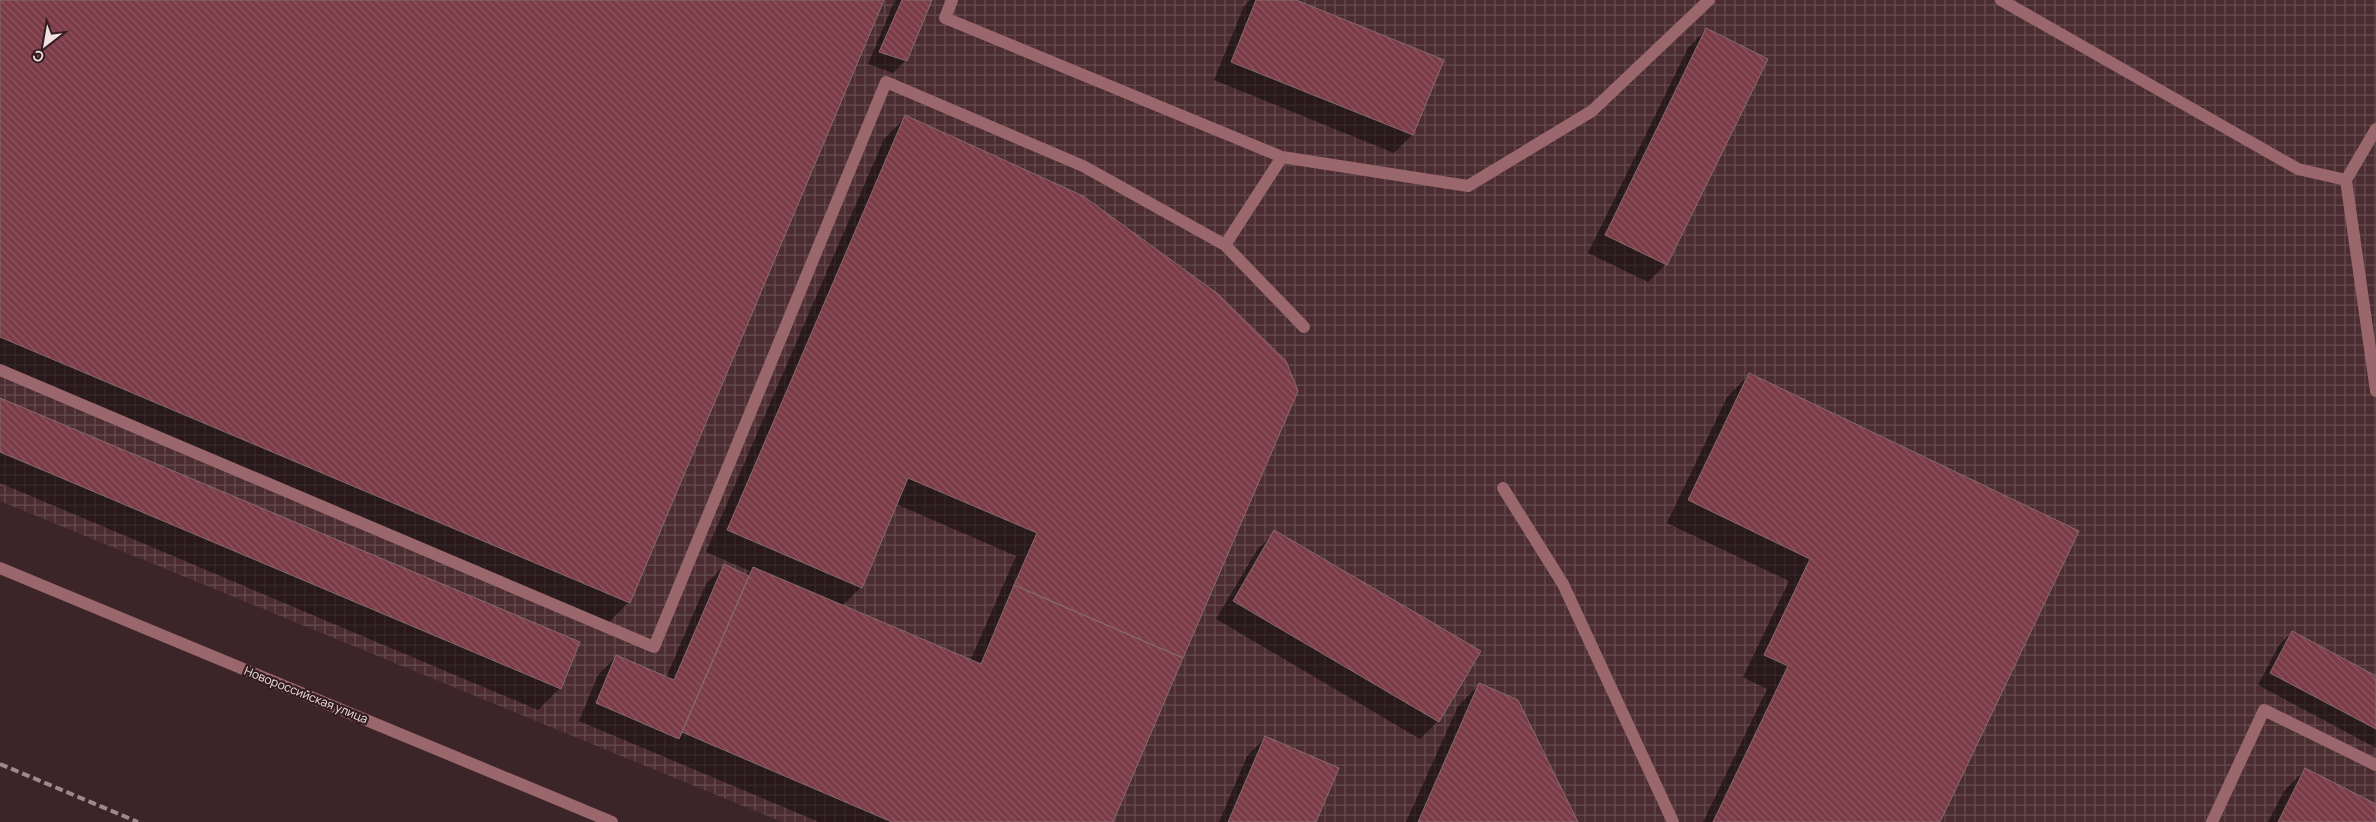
<svg xmlns="http://www.w3.org/2000/svg" width="2376" height="822" viewBox="0 0 2376 822" font-family="Manrope,sans-serif">
<defs>
<pattern id="industrial-grid" width="8" height="8" patternUnits="userSpaceOnUse" patternTransform="scale(1.25)"><rect width="8" height="8" fill="#4b2d31"/><path d="M0 4h8M4 0v8" fill="none" stroke="#654b4f"/></pattern>
<pattern id="building-back-hatch" width="6" height="6" patternUnits="userSpaceOnUse" patternTransform="scale(1.25)"><rect width="6" height="6" fill="#7b3c47"/><path d="M-1 5l2 2M0 0l6 6M5-1l2 2" fill="none" stroke="#8e5861"/></pattern>
</defs>
<rect width="100%" height="100%" fill="#3c2528"/>
<path fill="url(#industrial-grid)" d="M0 0H2376V822H782L0 501Z"/>
<path fill="#0007" fill-rule="evenodd" d="M0 0H883L629 602 607 624 0 368Z
M895 0H931L906 60 893 73 868 64Z
M1250 0H1292L1442 60 1412 135 1394 153 1214 80 1244 6Z
M1706 30 1666 264 1648 282 1588 253 1688 48Z
M906 117 1082 197 1112 822H819L579 721 598 675 616 657 666 678 706 584 724 566 746 576 750 571 706 552 884 139ZM896 504 1016 556 970 661 842 606 861 587Z
M1749 375 1938 822H1703L1767 689 1743 677 1789 581 1667 523 1727 397Z
M0 399 560 688 538 710 0 483Z
M1275 532 1438 721 1420 739 1216 619 1257 550Z
M2292 632 2376 677V748L2258 685 2279 645Z
M1480 684 1576 822H1406L1458 706Z
M1265 738 1314 822H1219L1247 756Z
M2306 769 2376 806V822H2268L2284 791Z"/>
<path fill="url(#building-back-hatch)" stroke="#866b6e" d="M0 0H884L630 603 0 337Z
M902 0H932L907 61 879 52Z
M1256 0H1296L1444 60 1413 135 1231 62Z
M1706 28 1768 59 1667 265 1605 235Z
M905 115 1083 196 1218 294 1286 361 1298 391 1183 658 1014 585 1037 533 908 478 862 588 727 530Z
M1749 373 2079 531 1940 822H1713L1788 666 1764 655 1810 559 1688 500Z
M0 398 580 642 561 689 0 452Z
M1274 530 1481 651 1439 722 1233 601Z
M724 564 749 576 679 739 596 703 616 655 674 680Z
M753 567 981 664 1014 585 1183 658 1113 822H892L682 732Z
M2292 631 2376 676V729L2270 673Z
M1479 683 1518 700 1578 822H1418Z
M1265 736 1339 768 1316 822H1228Z
M2305 768 2376 804V822H2278Z"/>
<g fill="none" stroke-linecap="round" stroke-linejoin="round">
<path stroke="#9a676d" stroke-width="12" d="M952 0 945 18 1282 157 1225 245 1304 327
M2001 0 2298 169 2346 180
M2376 129 2346 180 2376 391
M1282 157 1468 186 1592 111 1709 0
M0 370 654 647 886 82 1083 166 1225 245
M1503 488 1563 584 1673 822
M0 568 612 822
M2212 822 2264 710 2376 765"/>
<path stroke="#9d8a8c" stroke-width="4" stroke-dasharray="8 4" stroke-linecap="butt" d="M0 764 138 822"/>
</g>
<g text-anchor="middle" stroke-width="4.5" stroke-linejoin="round" paint-order="stroke">
<g font-size="12" fill="#f1e1e3" stroke="#321c1f">
<text transform="translate(306 695) rotate(22)" y="4">Новороссийская улица</text>
</g>
</g>
<g transform="translate(45 45) rotate(211)" stroke="#321c1f" stroke-width="4" paint-order="stroke">
<path d="M0-4L9 19L0 12L-9 19Z" fill="#f1e1e3"/>
<text y="-8" font-size="14" font-weight="bold" text-anchor="middle" fill="#f1e1e3">С</text>
</g>
</svg>
